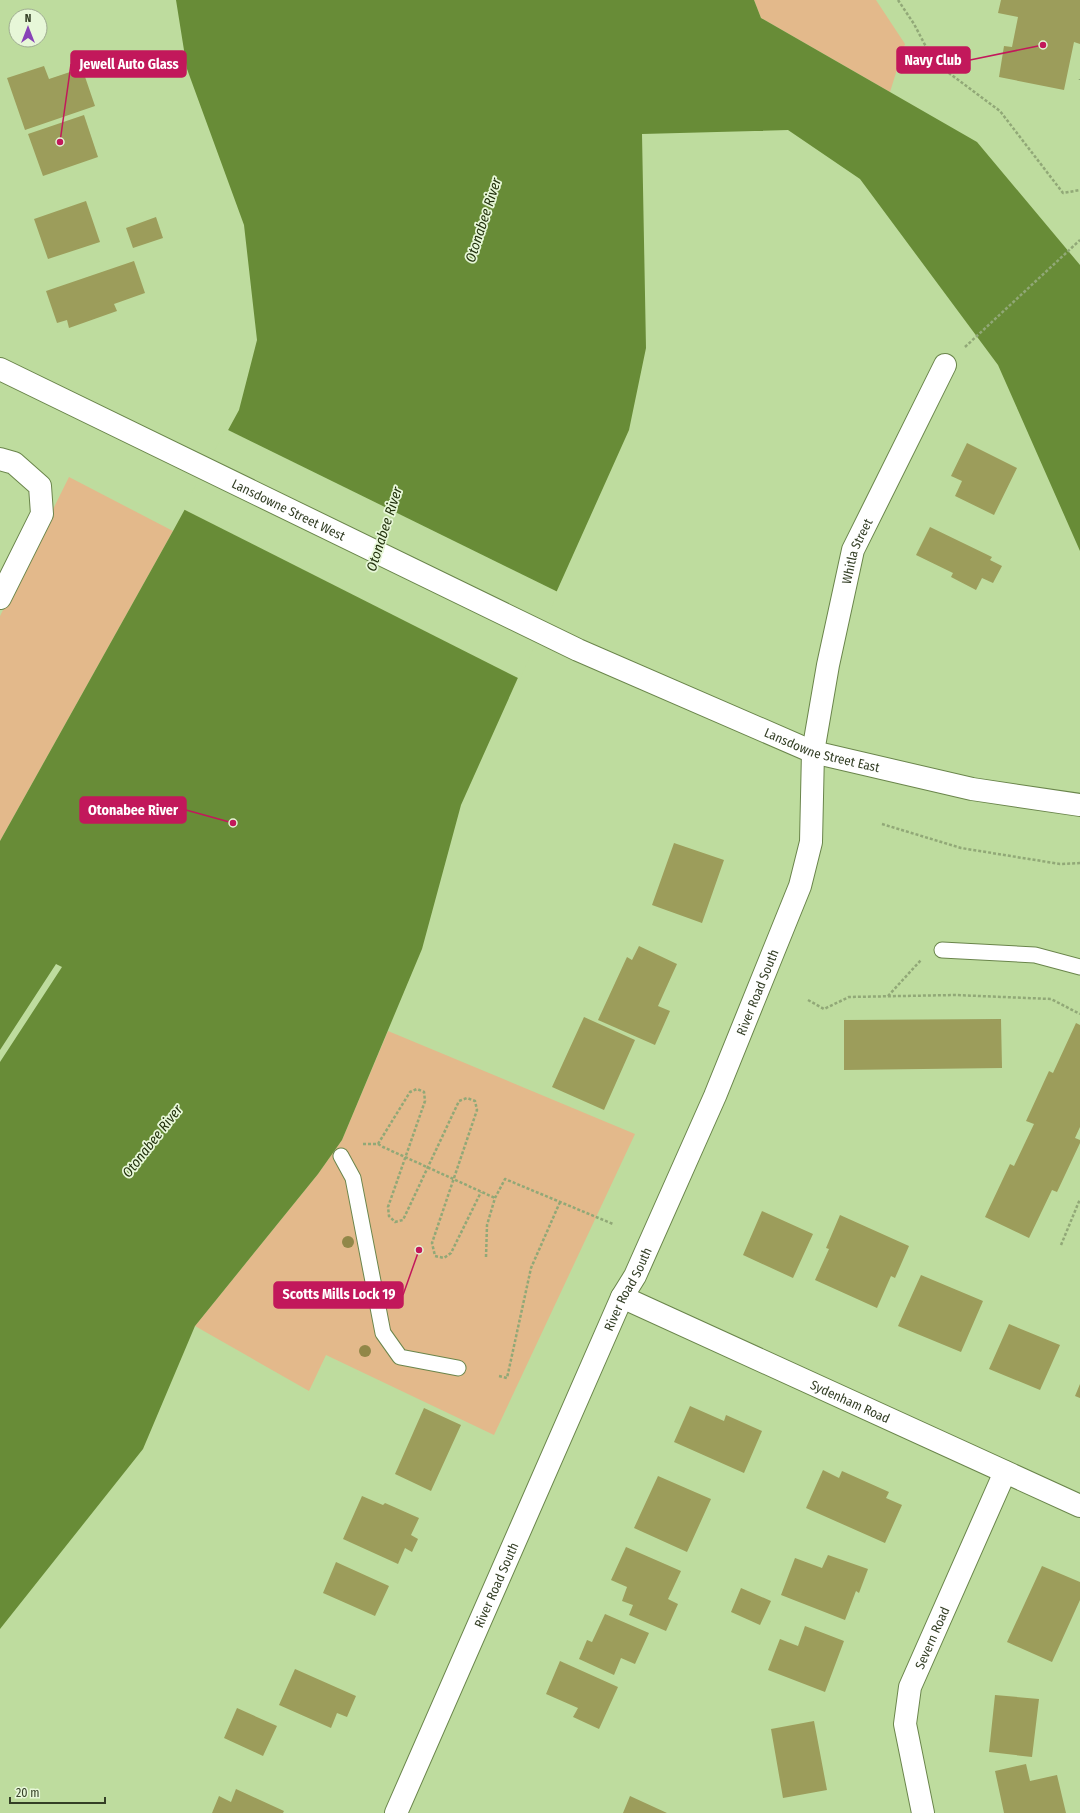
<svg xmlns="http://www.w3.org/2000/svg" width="1080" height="1813" viewBox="0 0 1080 1813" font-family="'Fira Sans Condensed',sans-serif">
<rect width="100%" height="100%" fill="#bedc9e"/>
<path fill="#e3b98b" d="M754 0H876L905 44 890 92 761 18Z
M69 477 173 531 0 841V616Z
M388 1031 635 1134 494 1435 326 1355 309 1391 195 1326 318 1174 342 1140Z"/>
<path fill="#688c37" d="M176 0H754L761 18 977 142 1080 265V551L998 365 860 179 788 130 642 134 646 348 629 430 461 805 422 949 342 1140 318 1174 195 1326 143 1449 0 1629V1062L62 967 56 964 0 1050V841L173 531 239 410 257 340 244 225 187 69Z"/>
<path fill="#bedc9e" d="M226 429 558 592 520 679 183 509Z"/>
<path fill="#9c9d5b" d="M1001 0H1080V44L1074 42 1064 90 999 77 1004 46 1012 47 1018 17 998 13Z
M44 66 49 79 82 68 95 106 25 130 7 78Z
M84 115 98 157 43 176 28 134Z
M86 201 100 242 48 259 34 219Z
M156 217 163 238 133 248 126 228Z
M134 261 145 293 114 304 117 311 69 328 67 320 57 323 46 291Z
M967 443 1017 468 994 515 955 496 962 481 951 476Z
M930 527 992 557 990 560 1002 566 993 583 982 578 976 590 951 577 953 573 916 555Z
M674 843 724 860 702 923 652 905Z
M639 946 677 964 658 1006 670 1011 655 1045 598 1020 627 957 632 960Z
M584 1017 635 1040 604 1110 552 1087Z
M1001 1019 1002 1068 844 1070V1020Z
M1076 1023 1080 1025V1127L1075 1138 1080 1140V1143L1057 1192 1052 1190 1029 1238 985 1217 1010 1164 1014 1166 1034 1124 1026 1121 1049 1071 1053 1073Z
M762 1211 813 1234 793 1278 743 1255Z
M840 1215 909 1246 895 1278 891 1276 877 1308 815 1280 829 1249 826 1248Z
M921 1275 983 1301 961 1352 898 1326Z
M1009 1324 1060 1345 1040 1390 989 1369Z
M1080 1384V1398L1075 1396Z
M690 1406 724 1421 726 1415 762 1431 744 1473 674 1442Z
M424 1408 461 1425 431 1491 395 1474Z
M823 1470 839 1478 842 1471 889 1492 886 1498 902 1505 885 1543 806 1508Z
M658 1476 711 1499 687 1552 634 1528Z
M362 1496 383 1505 385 1503 419 1518 411 1535 418 1539 412 1552 405 1548 398 1564 343 1539Z
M626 1547 681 1571 668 1599 678 1604 666 1631 629 1615 633 1605 622 1601 627 1587 611 1580Z
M828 1555 868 1569 859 1593 856 1591 845 1620 781 1595 795 1558 822 1568Z
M336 1562 389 1586 375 1616 323 1593Z
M1042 1566 1080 1582V1600L1052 1662 1007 1642Z
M741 1588 771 1601 760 1625 731 1612Z
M605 1614 649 1633 635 1664 621 1658 614 1675 579 1659 587 1640 592 1642Z
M805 1626 844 1641 825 1692 768 1670 780 1639 798 1646Z
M560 1661 618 1687 599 1729 573 1717 578 1708 546 1694Z
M295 1669 356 1696 347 1717 337 1713 331 1728 279 1705Z
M995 1695 1039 1699 1032 1757 989 1752Z
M237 1708 277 1726 263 1756 224 1738Z
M814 1721 827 1790 783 1798 771 1729Z
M1026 1764 1030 1781 1057 1775 1066 1813H1004L995 1771Z
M236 1789 284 1811 283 1813H212L219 1796 231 1802Z
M630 1796 667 1813H623Z"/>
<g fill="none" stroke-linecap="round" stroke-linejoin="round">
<defs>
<path id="lane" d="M942 950 1035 955 1080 967
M341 1156 353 1178 383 1333 400 1357 458 1368"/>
<g id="street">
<path d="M0 459 14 463 40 486 42 514 0 598"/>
<path id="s1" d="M813 752 828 665 853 550 945 365"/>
<path id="s2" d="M622 1297 1080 1506"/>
<path id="s3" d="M923 1813 905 1724 910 1687 1005 1472"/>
</g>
<g id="secondary">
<path id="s4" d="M0 369 578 650 813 752 972 789 1080 805"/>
<path id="s5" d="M396 1813 622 1297 635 1276 715 1096 800 886 811 842 813 752"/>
</g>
</defs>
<use href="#lane" stroke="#6a854b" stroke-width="17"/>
<use href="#street" stroke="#6a854b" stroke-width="24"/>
<use href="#secondary" stroke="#6a854b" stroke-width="24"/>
<path stroke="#91a877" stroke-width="2.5" stroke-dasharray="3 2" stroke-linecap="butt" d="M898 0 914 24 934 62 1000 111 1063 193 1080 190
M1080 79V80
M965 347 1080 240
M882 824 961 848 1060 864 1080 863
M888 996 921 960
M808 1000 824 1009 849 997 955 995 1051 999 1080 1014
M363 1144H378L383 1147 495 1198
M378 1144 410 1092 417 1089 424 1092 425 1101 388 1207 389 1216 395 1222 403 1220 459 1101 467 1098 475 1101 477 1110 432 1243 435 1256 444 1258 451 1253 481 1192
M1061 1245 1080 1199
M486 1257 487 1225 495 1198 505 1179 613 1224
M499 1376 507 1378 531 1268 560 1202"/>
<use href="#lane" stroke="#fff" stroke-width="15"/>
<use href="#street" stroke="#fff" stroke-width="22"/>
<use href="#secondary" stroke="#fff" stroke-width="22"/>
</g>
<g fill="#918748">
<circle cx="348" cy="1242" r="6"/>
<circle cx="365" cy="1351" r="6"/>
</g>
<g text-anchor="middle" stroke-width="3.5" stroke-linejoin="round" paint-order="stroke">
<g font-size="13" fill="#343f26" stroke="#e7f7d8">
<text dy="5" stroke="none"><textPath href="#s4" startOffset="321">Lansdowne Street West</textPath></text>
<text dy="5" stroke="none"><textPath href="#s1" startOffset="206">Whitla Street</textPath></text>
<text dy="5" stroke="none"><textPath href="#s4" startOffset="907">Lansdowne Street East</textPath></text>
<text dy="5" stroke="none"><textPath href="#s5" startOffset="897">River Road South</textPath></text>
<text dy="5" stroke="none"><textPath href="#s5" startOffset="573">River Road South</textPath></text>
<text dy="5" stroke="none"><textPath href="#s2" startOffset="251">Sydenham Road</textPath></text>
<text dy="5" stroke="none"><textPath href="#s5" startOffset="249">River Road South</textPath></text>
<text dy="5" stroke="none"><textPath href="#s3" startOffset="182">Severn Road</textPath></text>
</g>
<g font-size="14" font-style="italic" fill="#21300c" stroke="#e7f7d8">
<text transform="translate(483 220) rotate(-72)" y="5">Otonabee River</text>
<text transform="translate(384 529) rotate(-72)" y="5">Otonabee River</text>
<text transform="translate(152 1141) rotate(-52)" y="5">Otonabee River</text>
</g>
</g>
<path fill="none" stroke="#c2185b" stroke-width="1.5" d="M1043 45L970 60M60 142L71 64M233 823L186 810M419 1250L403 1295"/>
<g fill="#c2185b" stroke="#e7f7d8" stroke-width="1.5">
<circle cx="1043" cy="45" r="4"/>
<circle cx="60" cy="142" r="4"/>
<circle cx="233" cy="823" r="4"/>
<circle cx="419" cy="1250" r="4"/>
</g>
<g fill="#c2185b" stroke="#c2185b" stroke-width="1.5">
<rect x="897" y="47" width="73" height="26" rx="4"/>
<rect x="71" y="51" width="115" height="26" rx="4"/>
<rect x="80" y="797" width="106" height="26" rx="4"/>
<rect x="274" y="1282" width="129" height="26" rx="4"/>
</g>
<g font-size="14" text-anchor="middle" font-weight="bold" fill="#fff">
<text x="933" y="65">Navy Club</text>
<text x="129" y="69">Jewell Auto Glass</text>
<text x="133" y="815">Otonabee River</text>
<text x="339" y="1299">Scotts Mills Lock 19</text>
</g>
<g transform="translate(28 28)"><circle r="19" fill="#e7f7d8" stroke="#9fad91"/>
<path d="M0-3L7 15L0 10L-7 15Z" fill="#8843b7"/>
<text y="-6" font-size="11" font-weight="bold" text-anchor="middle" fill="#343f26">N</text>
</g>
<path d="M10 1797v6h95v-6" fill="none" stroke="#343f26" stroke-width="2"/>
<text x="16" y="1797" font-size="12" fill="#343f26" stroke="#e7f7d8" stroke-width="3" paint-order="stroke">20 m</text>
</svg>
